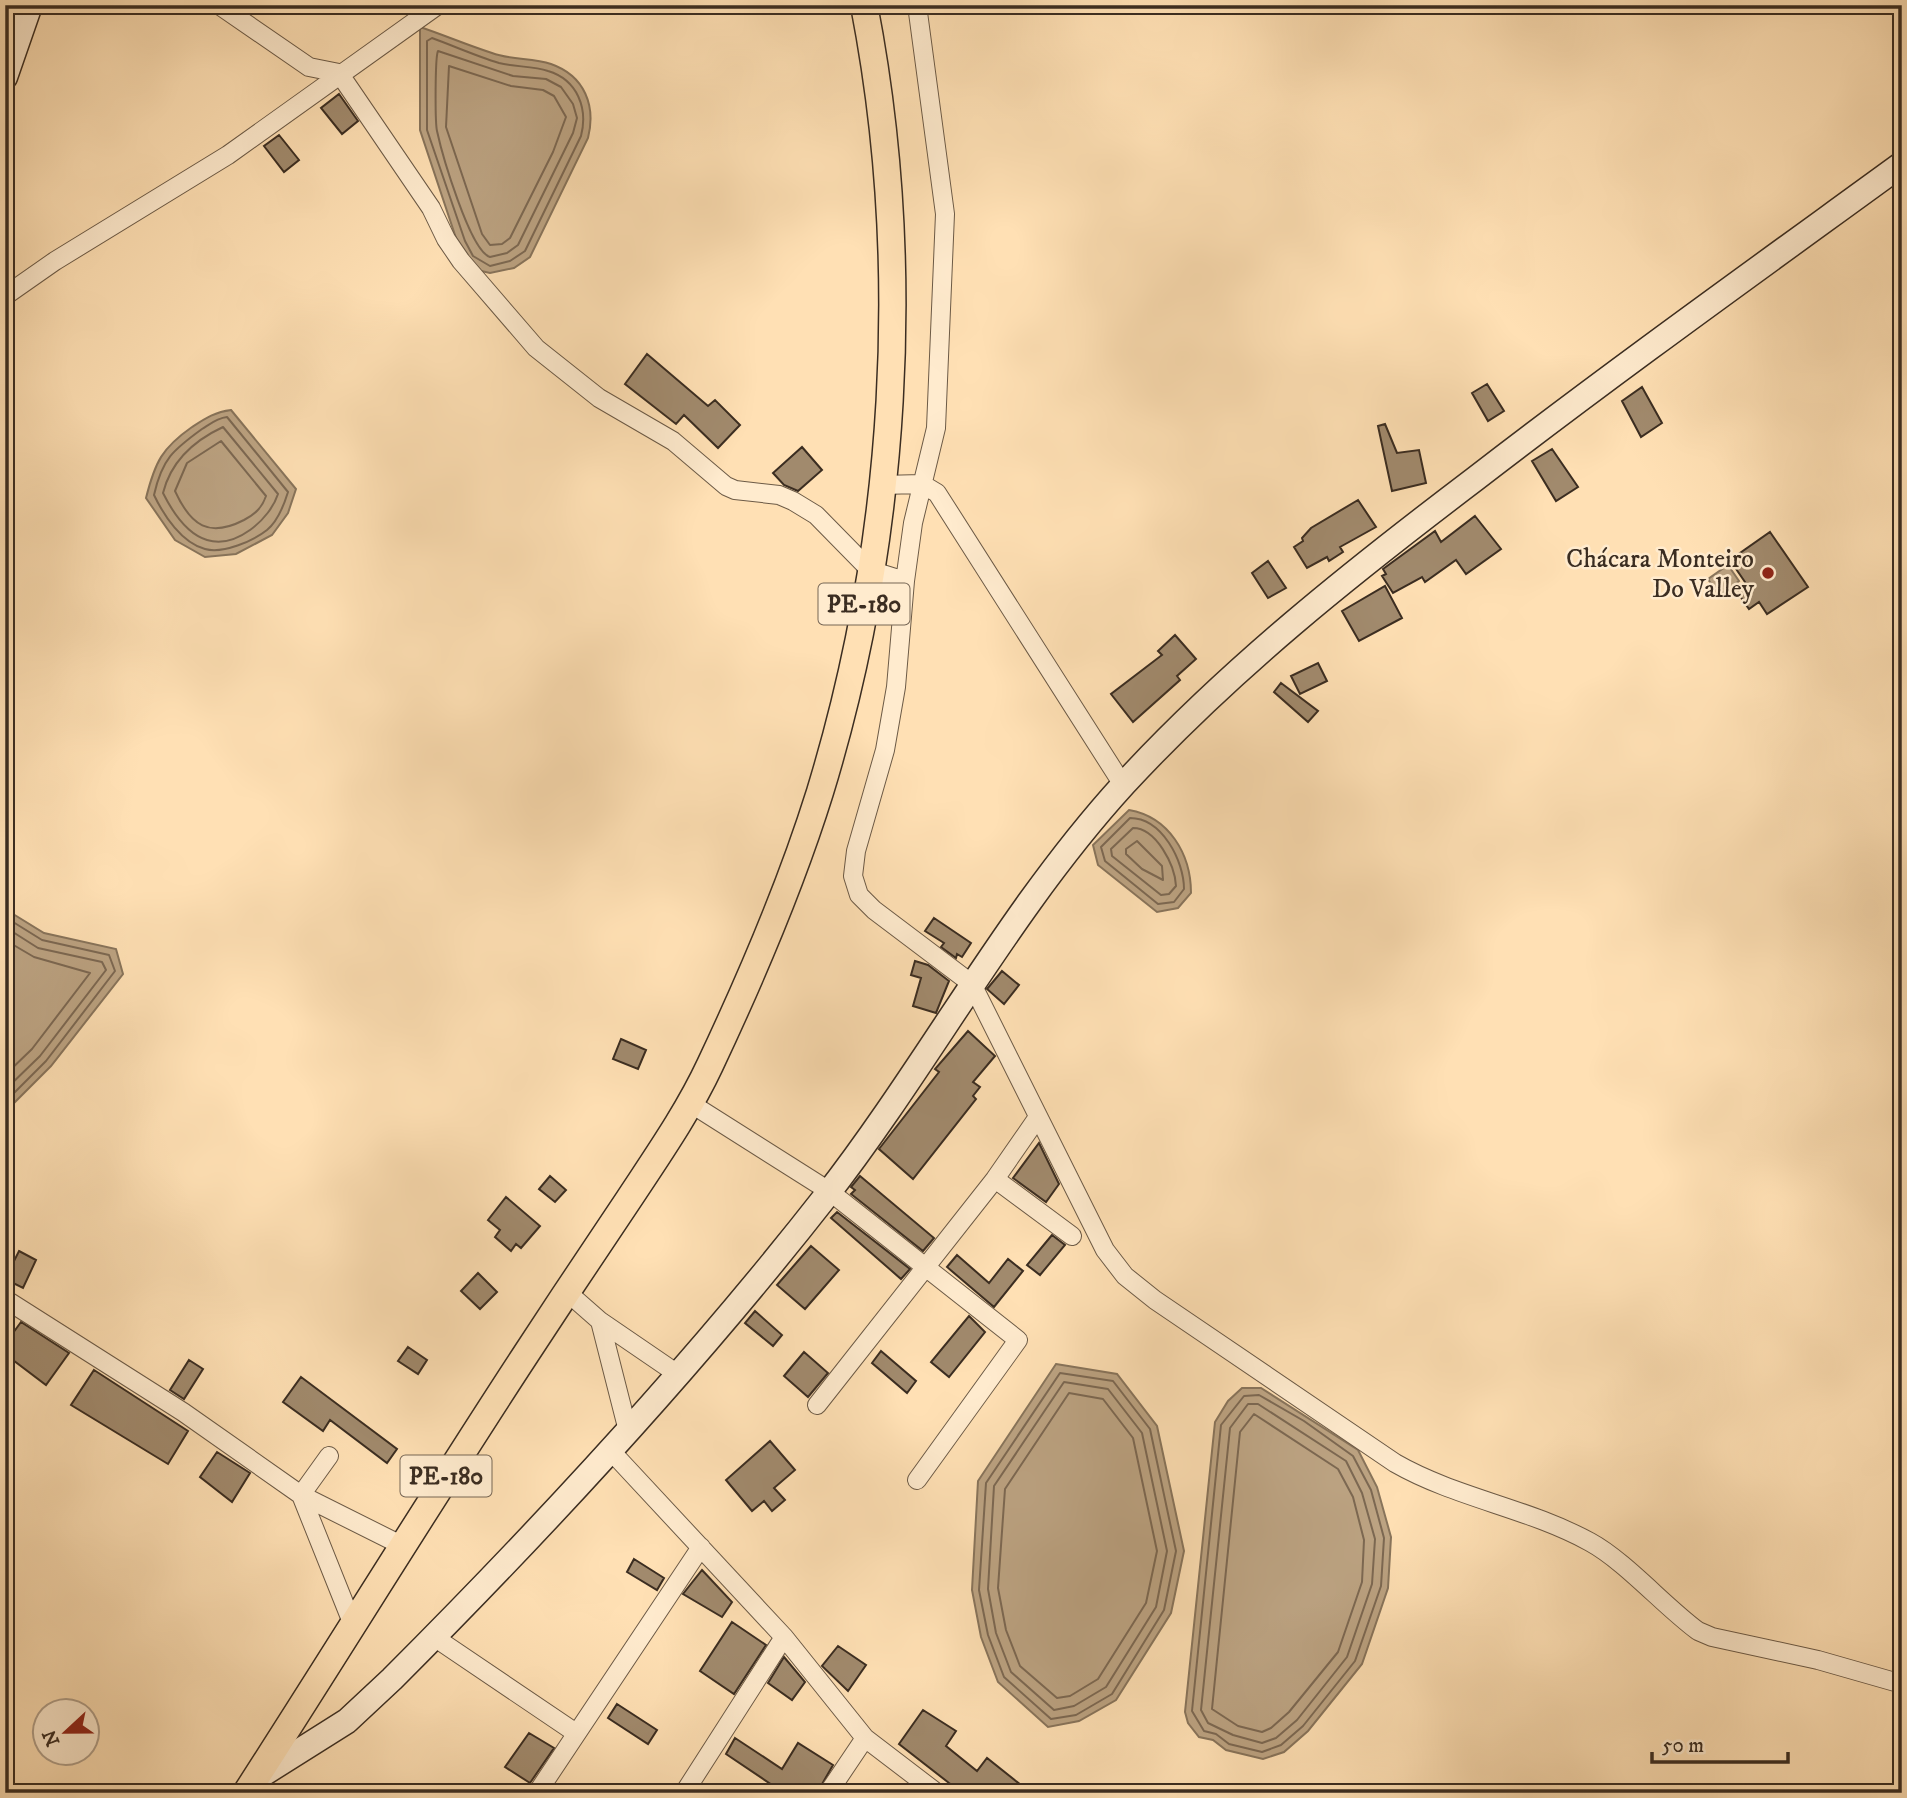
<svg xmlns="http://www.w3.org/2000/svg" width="1907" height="1798" viewBox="0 0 1907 1798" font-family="'IM FELL DW Pica',serif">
<rect width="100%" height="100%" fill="#ffe0b4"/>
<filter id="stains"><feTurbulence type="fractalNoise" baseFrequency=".00286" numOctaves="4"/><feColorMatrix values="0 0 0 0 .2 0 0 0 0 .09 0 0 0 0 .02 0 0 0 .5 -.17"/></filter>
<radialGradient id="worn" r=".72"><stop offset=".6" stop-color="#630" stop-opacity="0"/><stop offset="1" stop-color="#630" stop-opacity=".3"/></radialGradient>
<path fill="#bca382" stroke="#88745b" stroke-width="2" d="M420 27C444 35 467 45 492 53 511 60 532 58 551 64 585 76 596 106 588 138L530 257 514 268 490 273 477 270 458 244 420 130Z
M231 410 296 489 288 513 272 535 236 554 205 557 175 540 146 498C155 462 162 448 192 427 206 418 215 412 231 410Z
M1728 565 1739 581 1719 596 1708 579Z
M1129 810C1169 817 1191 854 1191 893L1178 908 1157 912 1098 865 1093 845Z
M5 909 44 933 116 949 123 974 51 1066 5 1112Z
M1056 1364 1117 1374 1157 1426 1184 1551 1171 1613 1116 1700 1079 1721 1048 1727 998 1682 981 1637 972 1590 978 1481Z
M1242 1388H1261L1358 1450 1377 1487 1391 1537 1388 1588 1362 1664 1308 1731 1284 1752 1263 1759 1226 1750 1213 1740 1199 1737 1188 1723 1185 1712 1215 1422 1228 1401Z"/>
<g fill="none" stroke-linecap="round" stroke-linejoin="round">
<path stroke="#7c6852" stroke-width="2" d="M432 38C454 46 476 56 499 63 515 67 533 66 548 71 578 80 588 109 581 136L525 251 510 261 490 266 473 256 465 241 427 130V41Z
M438 51 513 76 546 79 561 87 573 104 577 118 573 133 518 245 507 253 490 257C470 251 442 154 437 131 435 122 435 57 438 51Z
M449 66 511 86 543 90 554 96 566 117 553 152 510 238 502 244 490 245 482 234 446 127Z
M227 417 288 492C284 505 278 521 267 530 253 541 223 554 205 549 182 543 164 516 154 495 162 459 173 450 202 429 210 424 217 418 227 417Z
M223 427 278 494C270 519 236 549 207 540 187 534 172 511 163 493 171 461 193 441 223 427Z
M221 441 266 496C262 508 255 514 244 520 209 538 191 526 175 491L187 463Z
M1130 818C1162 818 1184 861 1184 889L1174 902 1158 904 1105 861 1101 847Z
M1133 828C1156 828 1175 865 1176 886L1169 894 1161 895 1112 856 1111 849Z
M1137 841 1162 866 1163 880 1142 869 1126 854V849Z
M5 917 42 940 109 955 115 971 46 1061 5 1102
M5 927 38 948 102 962 106 970 40 1056 5 1090
M5 940 34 957 90 973 32 1049 5 1075
M1060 1373 1113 1381 1150 1429 1176 1551 1164 1610 1112 1694 1076 1715 1051 1719 1004 1677 988 1635 979 1590 986 1483Z
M1064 1382 1108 1389 1142 1433 1167 1551 1156 1607 1106 1687 1074 1706 1054 1710 1011 1672 996 1633 988 1589 994 1486Z
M1069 1393 1103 1399 1133 1438 1157 1551 1146 1603 1098 1679 1070 1696 1057 1698 1020 1666 1006 1630 998 1588 1005 1489Z
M1259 1395 1304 1421 1353 1456 1371 1490 1384 1538 1381 1586 1355 1661 1303 1726 1281 1745 1262 1752 1229 1744 1216 1734 1204 1731 1192 1711 1221 1425 1244 1396Z
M1248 1404H1258L1346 1461 1362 1493 1375 1539 1372 1584 1347 1657 1297 1720 1276 1738 1262 1743 1233 1735 1208 1723 1201 1710 1230 1428Z
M1254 1414 1338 1469 1353 1497 1364 1540 1362 1582 1338 1652 1289 1712 1271 1728 1262 1732 1238 1726 1212 1709 1240 1432Z"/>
</g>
<path fill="#a18a6d" stroke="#3b2d21" stroke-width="2" d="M339 94 358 121 342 134 321 108Z
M279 135 299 160 284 172 264 146Z
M647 354 708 406 715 400 740 425 718 448 684 415 676 424 625 384Z
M1487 384 1504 411 1488 421 1472 393Z
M1642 387 1662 423 1641 437 1622 401Z
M1385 424 1397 453 1419 450 1426 483 1392 491 1378 426Z
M802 447 822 470 798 491 784 485 773 473Z
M1552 449 1578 487 1556 501 1532 461Z
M1358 500 1376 527 1340 547 1343 552 1329 561 1327 557 1307 568 1294 547 1303 541 1302 538 1311 528Z
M1475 516 1501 549 1466 574 1456 560 1425 582 1422 577 1393 593 1382 576 1386 574 1383 569 1435 531 1441 542Z
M1770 532 1808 587 1767 614 1759 602 1749 609 1737 592 1747 585 1730 560Z
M1268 561 1286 588 1268 598 1252 573Z
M1385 586 1402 618 1359 641 1342 611Z
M1175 635 1196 659 1177 676 1180 680 1133 722 1111 694 1162 655 1158 651Z
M1318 663 1327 681 1300 694 1291 676Z
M1281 683 1318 711 1308 722 1274 692Z
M934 918 971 943 962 957 957 954 956 958 941 947 944 943 925 931Z
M915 961 928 965 949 981 936 1013 913 1006 921 978 911 975Z
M1002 971 1019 985 1004 1004 987 989Z
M968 1031 995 1056 973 1082 980 1087 973 1096 976 1099 913 1179 879 1149 939 1072 935 1069Z
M621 1039 646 1050 638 1069 613 1059Z
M1039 1143 1059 1184 1046 1202 1013 1178Z
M550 1176 566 1190 555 1202 539 1189Z
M860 1176 934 1238 923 1251 851 1194 855 1190 851 1187Z
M506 1197 540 1226 521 1248 516 1244 511 1251 495 1237 500 1230 488 1220Z
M837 1212 910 1269 901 1279 831 1218Z
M1052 1235 1065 1245 1040 1275 1027 1265Z
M811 1246 839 1270 805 1309 777 1285Z
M19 1251 36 1260 23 1288 5 1279Z
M957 1255 989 1283 1008 1259 1023 1271 994 1307 947 1267Z
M478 1273 497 1292 480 1309 461 1291Z
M755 1311 782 1335 773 1346 745 1323Z
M969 1316 985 1332 949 1377 931 1362Z
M21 1322 69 1353 46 1385 5 1354V1344Z
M408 1347 427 1360 418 1374 398 1361Z
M881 1351 916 1381 907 1393 872 1363Z
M804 1352 828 1373 808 1397 784 1376Z
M189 1360 203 1369 184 1399 170 1390Z
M94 1370 188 1431 168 1464 71 1405Z
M301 1377 397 1449 387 1463 330 1420 323 1431 283 1402Z
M770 1441 795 1470 774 1488 785 1500 772 1511 764 1501 752 1511 726 1480Z
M217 1452 250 1473 232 1502 200 1477Z
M634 1559 664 1578 657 1590 627 1572Z
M702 1570 732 1602 722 1617 683 1594Z
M732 1622 766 1645 734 1694 700 1671Z
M838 1646 866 1665 848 1691 822 1666Z
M784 1657 805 1682 792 1700 768 1683Z
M617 1704 657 1730 648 1744 608 1718Z
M923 1710 956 1731 946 1746 977 1771 987 1758 1031 1793H963L949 1783 899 1744Z
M529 1733 554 1748 530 1783 505 1767Z
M735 1738 782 1769 798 1743 833 1765 817 1793H784L726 1754Z"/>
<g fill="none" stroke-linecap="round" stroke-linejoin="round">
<defs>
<path id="street" d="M219 5 309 67 339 73 431 208 446 239 461 261 536 348 599 398 673 441 726 486 735 490 779 495 793 501 816 515 870 570 905 581 896 687 885 750 856 851 853 876 859 895 874 910 972 984 1105 1250 1125 1276 1155 1300 1395 1463C1456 1498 1528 1508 1590 1542 1625 1561 1664 1606 1698 1631L1712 1637 1818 1660 1902 1684
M5 296 55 261 228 155 438 5
M881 485 922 484 937 493 1123 785
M905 581 913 523 936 428 945 214 917 5
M690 1103 829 1191 1018 1340 917 1480
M995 1179 1072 1236
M567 1292 600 1321 679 1375
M5 1299 183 1412 301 1495 401 1545
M600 1321 628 1431
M817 1405 995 1179 1038 1117
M610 1450 784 1637 865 1738 937 1793
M329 1456 301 1495 353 1625
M434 1637 576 1733
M537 1793 701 1547
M684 1793 784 1637
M828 1793 865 1738"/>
<path id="secondary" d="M5 77 30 5
M255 1779 347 1721 392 1679C545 1526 693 1366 826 1196 930 1062 1009 910 1124 784 1230 669 1351 573 1475 479 1615 371 1759 268 1902 164"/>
<path id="primary" d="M246 1793C340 1647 431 1499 526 1354 560 1302 594 1251 629 1199 658 1155 688 1112 710 1065 752 976 791 885 820 792 897 540 914 263 864 5"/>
</defs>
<use href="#street" stroke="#6c5a46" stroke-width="20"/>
<use href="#secondary" stroke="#3b2d21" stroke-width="27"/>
<use href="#primary" stroke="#3b2d21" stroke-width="29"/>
<use href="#street" stroke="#ffebce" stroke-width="18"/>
<use href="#secondary" stroke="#ffebce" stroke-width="24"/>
<use href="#primary" stroke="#ffe0b4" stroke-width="26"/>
</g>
<circle fill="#8f2418" stroke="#ffebce" stroke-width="2.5" cx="1768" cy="573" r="7"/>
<g text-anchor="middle" stroke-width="5" stroke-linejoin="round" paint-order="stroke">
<g fill="#ffebce" stroke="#766655" stroke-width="2">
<rect x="818.5" y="583.5" width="91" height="41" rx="5"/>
<rect x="400.5" y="1455.5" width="91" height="41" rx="5"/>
</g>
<g font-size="24" font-weight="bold" fill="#3b2d21">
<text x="864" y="612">PE-180</text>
<text x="446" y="1484">PE-180</text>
</g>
<g font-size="26" fill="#3b2d21" stroke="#ffebce" text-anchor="end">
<text x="1754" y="567">Chácara Monteiro<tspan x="1754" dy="30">Do Valley</tspan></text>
</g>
</g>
<rect width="1907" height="1798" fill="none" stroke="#ffe0b4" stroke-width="28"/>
<rect x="7" y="7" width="1893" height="1784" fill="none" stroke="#3b2d21" stroke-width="3.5"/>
<rect x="14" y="14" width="1879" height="1770" fill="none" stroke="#3b2d21" stroke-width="2"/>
<g transform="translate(66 1732) rotate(248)"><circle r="33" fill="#ffebce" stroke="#b19f89" stroke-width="2"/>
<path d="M0-5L12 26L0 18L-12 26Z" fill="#8f2418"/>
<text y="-10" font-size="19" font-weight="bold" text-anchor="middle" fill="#3b2d21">N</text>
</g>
<path d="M1652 1752v10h136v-10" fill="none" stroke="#3b2d21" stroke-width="3.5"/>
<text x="1662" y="1752" font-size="21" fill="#3b2d21" stroke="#ffebce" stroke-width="5" paint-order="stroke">50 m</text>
<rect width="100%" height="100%" filter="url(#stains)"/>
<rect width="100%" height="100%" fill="url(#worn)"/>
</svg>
